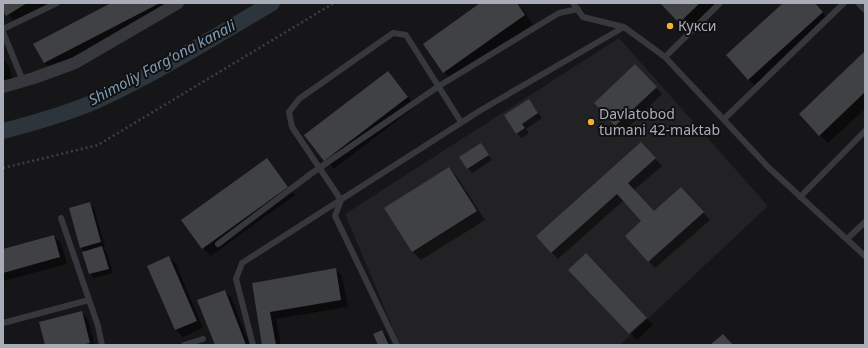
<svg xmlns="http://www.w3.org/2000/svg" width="868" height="348" viewBox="0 0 868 348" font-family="'Noto Sans',sans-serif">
<rect width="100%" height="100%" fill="#161618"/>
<path fill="#222225" d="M619 38 768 206 620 345H400L345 214Z"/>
<path fill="#0007" d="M3 3H50L16 24 3 9Z
M113 3H178L53 71 44 62Z
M482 3H518L533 24 452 80 444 72Z
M662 3H717L688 30Z
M784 3H814L830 21 757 88 727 55Z
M865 53V109L828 143 820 135Z
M3 60 9 66 13 79 3 82Z
M388 72 416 106 334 169 306 135Z
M642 72 662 94 623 132 596 103Z
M529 100 542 118 526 129 529 133 521 138 517 133Z
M480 144 492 160 472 173 468 168Z
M648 151 662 166 634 190 654 212 688 195 710 220 655 268 626 236 643 221 624 200 558 259 551 252Z
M267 160 295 195 211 256 203 248Z
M449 168 457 177 485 220 421 260 413 252 385 208Z
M89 203 94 208 105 247 103 248 107 252 113 273 94 278 90 274 85 252 81 248 70 208Z
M54 236 61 243 67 264 3 281V250Z
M169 257 176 264 203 328 183 337 176 330 148 266Z
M593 261 653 325 637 340 570 270Z
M336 270 342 276 348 307 276 319 281 345H263L253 283Z
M224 291 231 297 250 345H216Z
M81 312 88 319 95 345H46Z
M382 332 387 336 391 345H379Z"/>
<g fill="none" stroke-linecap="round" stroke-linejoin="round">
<path stroke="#2c353c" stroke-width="16" d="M3 131C34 123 66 114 96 101 157 73 214 37 272 3"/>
</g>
<path fill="#404145" d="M3 3H27L6 16 3 11Z
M111 3H160L44 63 33 44Z
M480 3H517L525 15 443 73 423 44Z
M660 3H700L679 23Z
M783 3H815L823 12 748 80 726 55Z
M865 51V92L819 136 799 114Z
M635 64 657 87 615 126 594 103Z
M388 71 408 97 324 161 304 135Z
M529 99 538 113 522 124 525 128 516 134 504 115Z
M641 142 656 158 628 183 654 211 681 187 704 212 648 262 625 236 641 221 617 194 551 253 536 236Z
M481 143 489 155 467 169 459 157Z
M267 158 288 187 202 249 181 220Z
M449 167 477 211 412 252 384 208Z
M90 202 101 242 80 248 69 208Z
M54 235 60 257 3 273V249Z
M102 246 109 269 89 274 82 252Z
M586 253 647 318 629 334 568 270Z
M169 256 197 321 175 330 147 266Z
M336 268 341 300 270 312 276 345H262L252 283Z
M225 290 246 345H215L197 300Z
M82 311 90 343 81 345H45L39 322Z
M382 330 389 345H378L373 334Z
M723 334 733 345H710Z"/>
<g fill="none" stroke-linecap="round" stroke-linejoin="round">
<path stroke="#3d3f44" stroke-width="2.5" stroke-dasharray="2 3" stroke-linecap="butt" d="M3 168 98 145 334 3"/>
<path stroke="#37383d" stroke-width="6" d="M573 3 583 17 624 27 665 57 768 167 865 256
M858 3 865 10
M3 29 57 3
M3 32 23 81
M665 57 720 3
M724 119 844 3
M800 197 865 131
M61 218 98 326 102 345
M847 239 865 222
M218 244 312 173 439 86 559 13 578 9
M3 323 89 300
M184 345 203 339
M253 345 236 279 242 263 481 110 624 27
M397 345 335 216 341 200 292 127 289 112 299 99 393 33 406 35 461 122"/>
<path stroke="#37383d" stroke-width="12" d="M3 87 34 78 75 63 178 3"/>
</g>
<g fill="#f2b134" stroke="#111113" stroke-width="1.5">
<circle cx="670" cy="26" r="4"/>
<circle cx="591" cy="122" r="4"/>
</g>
<g text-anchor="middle" stroke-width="4" stroke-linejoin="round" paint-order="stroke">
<g font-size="14" fill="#a8adb8" stroke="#111113" text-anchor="start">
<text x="678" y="31">Кукси</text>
<text x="599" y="119">Davlatobod<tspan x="599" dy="16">tumani 42-maktab</tspan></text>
</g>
<g font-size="15" font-style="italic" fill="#7f9bb3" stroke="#111113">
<text transform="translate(162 63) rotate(-28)" y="5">Shimoliy Fargʻona kanali</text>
</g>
</g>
<rect width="868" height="348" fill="none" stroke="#a8adb8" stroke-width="8"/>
</svg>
